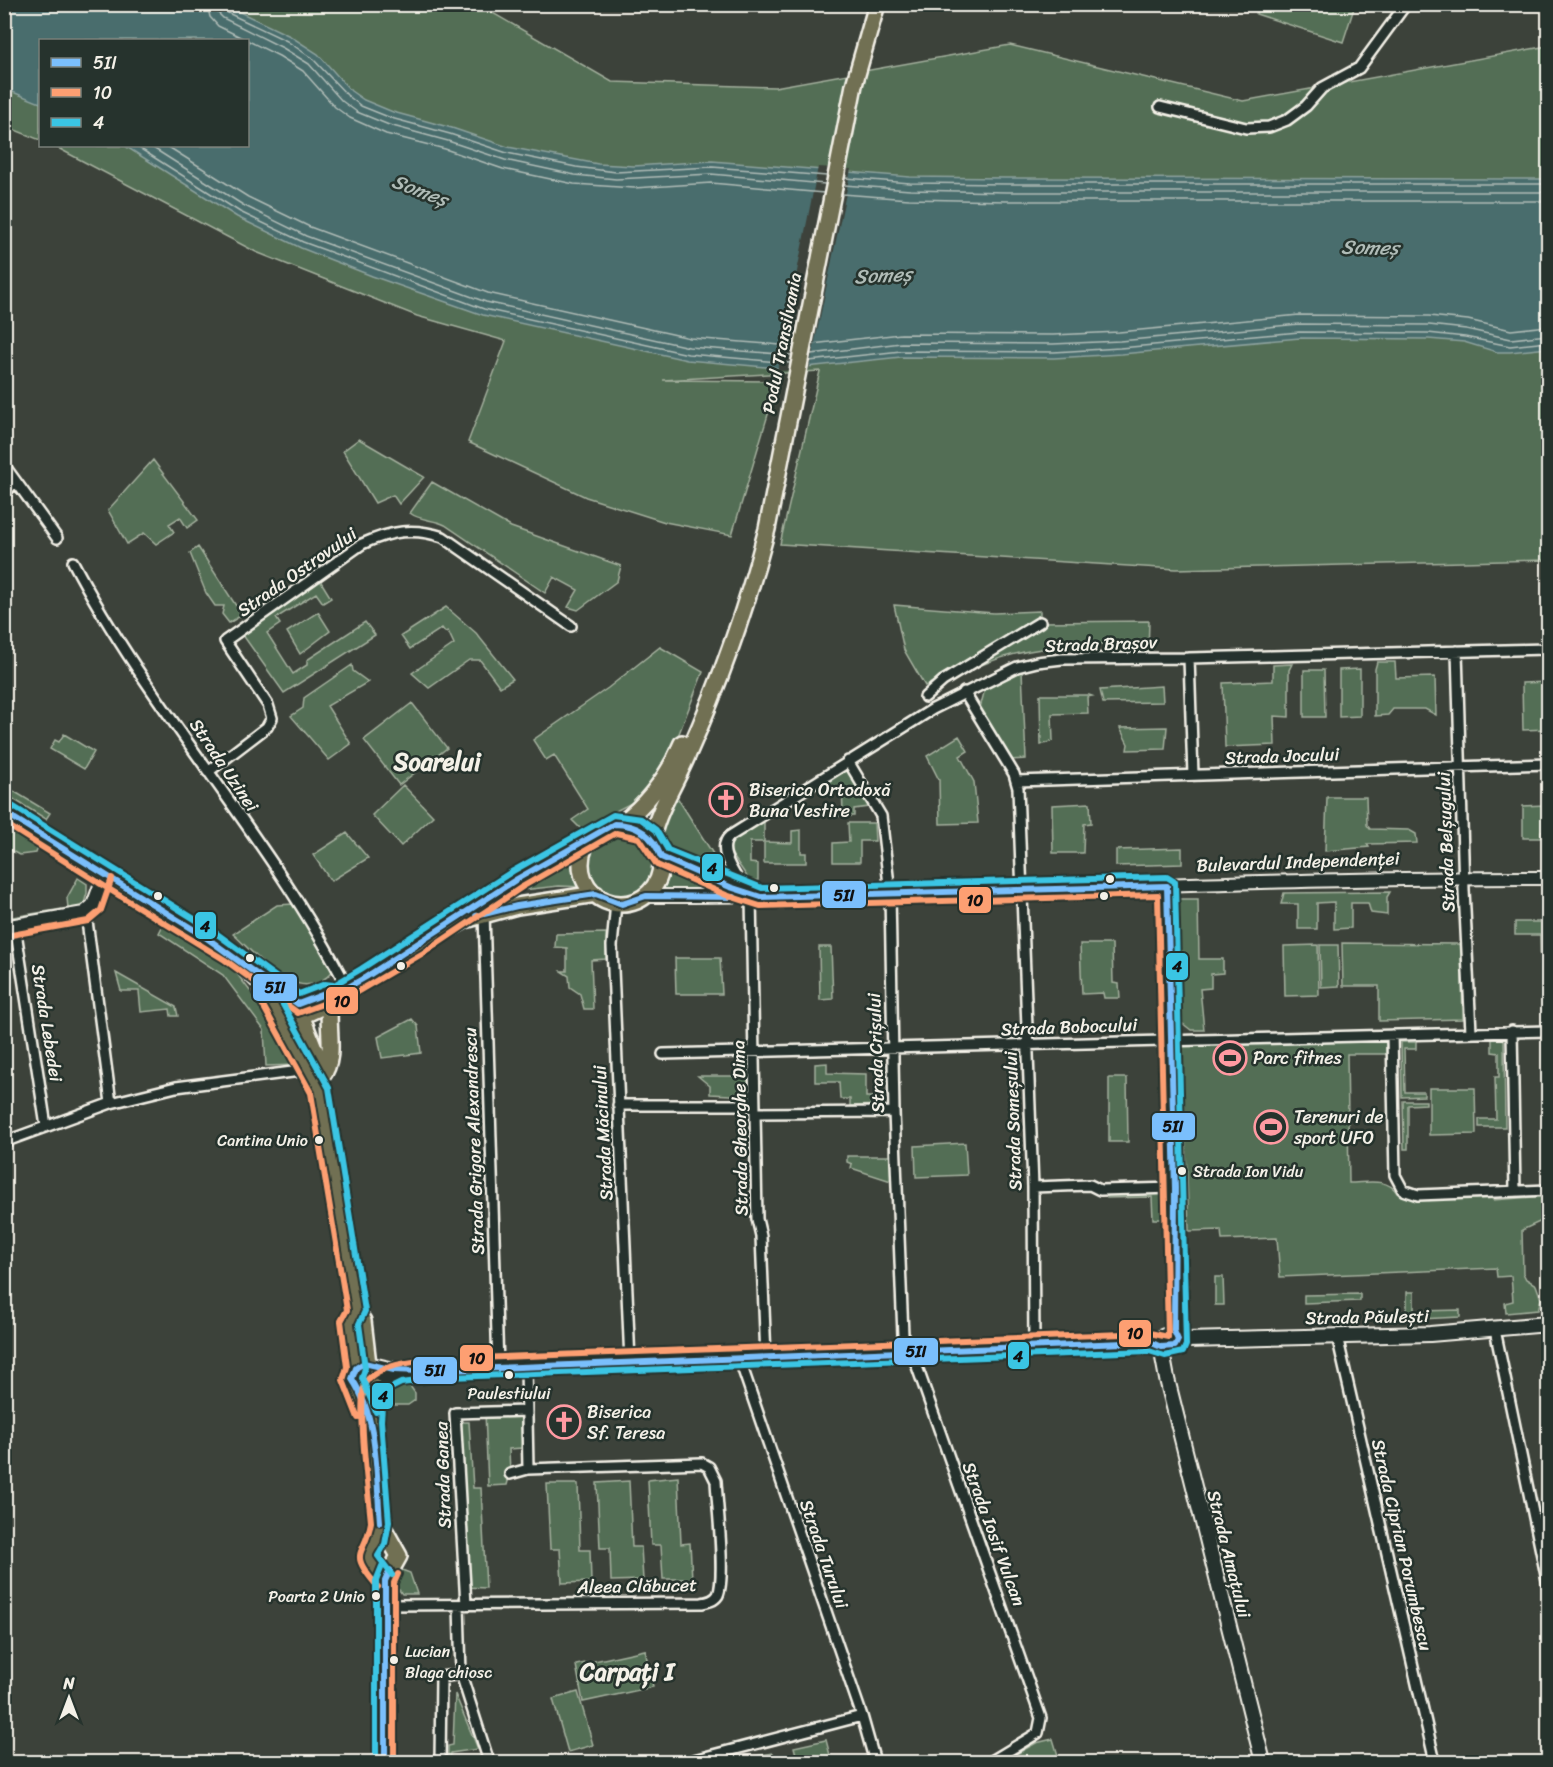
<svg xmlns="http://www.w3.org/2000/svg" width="1553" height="1767" viewBox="0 0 1553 1767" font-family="Sriracha,sans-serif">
<rect width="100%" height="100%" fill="#3c423a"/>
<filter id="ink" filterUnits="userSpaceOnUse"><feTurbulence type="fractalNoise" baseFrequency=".0167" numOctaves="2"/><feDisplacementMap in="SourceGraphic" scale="12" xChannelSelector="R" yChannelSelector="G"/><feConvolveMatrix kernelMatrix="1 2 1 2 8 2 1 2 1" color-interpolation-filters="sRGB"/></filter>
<g filter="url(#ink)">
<path fill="#536e54" stroke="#a4b09e" stroke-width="1.5" d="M1259 4H1355V5L1343 42 1256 14Z
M4 5H479L612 82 775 87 1010 45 1243 101 1548 46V560L1176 569 780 544 820 371 663 380 778 381 732 535 665 522 586 497 468 442 506 341 417 316 256 252 54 146H248V40H40V140L5 126Z
M359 439 424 477 399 504 393 495 375 503 343 451Z
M153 460 198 520 187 528 180 517 169 524 174 532 156 544 144 533 127 544 108 510Z
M432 482 511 527 621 566 617 581 578 610 568 607 578 590 554 577 545 593 445 525C434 519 420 521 410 513Z
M198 547 242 615 229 623 222 614 224 606H215L206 593 190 553Z
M318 577 331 598 323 603 316 593 276 618 280 624 267 633 293 674 307 665V660L365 622 375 635 284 693 240 631Z
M894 605 994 613 1040 611V622L1149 621 1148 653H1123L1122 643C1072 645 1025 646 979 666L1002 647 925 686 904 650Z
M446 607 476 633 513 679 500 687 480 660H469L429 688 412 673 454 644 448 631 445 632 442 628 410 649 401 636Z
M318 612 330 631 300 654 287 632Z
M660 647 703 672 671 754 643 797 581 829 572 820 588 809 554 755 546 760 533 740 608 688Z
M1377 662H1395L1396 678 1435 677 1436 715 1425 709H1393L1388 715 1375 716V669Z
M1292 664 1289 670V717L1274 716 1275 745 1225 747 1223 683 1273 681V665Z
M352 665 353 671 368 682 327 706 351 744 329 760 291 716 303 708 304 698Z
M1360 669V716L1339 717V670Z
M1304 670H1324L1325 717H1304Z
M1022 671 1026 759 1010 760 980 708 986 685Z
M1548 682V729L1523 730 1522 683Z
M1162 686 1163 702 1103 703 1100 690Z
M1040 695H1089L1092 696 1087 697 1088 713 1052 714 1053 741 1041 745Z
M412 703 447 748 399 785 364 740Z
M1167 727 1165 749 1127 750 1128 744 1120 728Z
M64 734 94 752 84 769 50 749 55 740 59 742Z
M959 736 968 751 960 756 974 782 978 823 940 824 939 780 927 756Z
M848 761 877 806 854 809V816H831L828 813 843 812 842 787H827L830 772Z
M403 785 433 816 401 846 372 815Z
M5 786 50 813 46 819 5 794Z
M675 794 734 887 662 853 657 838Z
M1327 797H1366L1367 825 1370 829 1409 830 1416 834 1417 843 1367 844 1369 847 1325 851Z
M1090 803 1091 823 1084 824 1083 853H1053L1052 805Z
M1545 805V830L1541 831V838H1523V806Z
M764 817V842L792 843V831L801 830V853H806V863H764V842H750V863L758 864V880L750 881 728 849 729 840Z
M848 823H874L875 841H860V862H833V843L849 842Z
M581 864a40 40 0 1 1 80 0a40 40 0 1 1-80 0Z
M4 826 38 847 36 853 19 855 5 847Z
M347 833 368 858 331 881 313 855Z
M1182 848V864L1116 866V850Z
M580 851V872L586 887 559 886 504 892Z
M663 860 747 894H650L663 876Z
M78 878 87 884V893L83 907 9 923 6 918 68 908 67 898Z
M1390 892 1387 897V915L1371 913 1368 903H1351V928L1334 929V902L1317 903V929H1298V904H1281L1284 893Z
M1179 899H1198L1199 959H1223V973L1211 974V988L1200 989 1204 1030H1191L1182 1023Z
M293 904 325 950 333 971C299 1010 258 956 233 934L277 905Z
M165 921 228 962 289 1042 297 1065 266 1066 264 1030 223 975 159 933Z
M1515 922H1548V978H1541L1540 935H1515Z
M606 933V959L591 960 593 1009H584L580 994 570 987 569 976 561 971H567V948L555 947 556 934Z
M1342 943 1461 944 1463 1019 1379 1021V986H1343Z
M1080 944H1112L1113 983 1119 984 1120 998H1104L1103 993 1082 994Z
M1318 945 1319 995 1285 996 1284 946Z
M1320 945H1338L1339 986 1321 987Z
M819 947H831L833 999 820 1000Z
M675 958H720L722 994H676Z
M116 973 176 1007 178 1016H171L170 1009 141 1012 139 991H121Z
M412 1019 418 1026 421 1053 382 1058 378 1037Z
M1386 1038V1054H1347L1349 1183C1366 1183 1387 1177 1397 1193L1417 1198 1491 1197 1493 1200 1547 1196 1548 1212 1546 1219 1522 1230 1523 1273 1526 1279 1536 1285 1541 1299 1538 1310 1506 1313 1505 1303 1513 1301 1511 1276 1497 1277 1496 1268 1280 1277 1277 1238 1222 1240 1221 1230 1189 1231 1182 1040Z
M1492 1038H1504L1505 1127H1479V1119H1496L1495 1077H1499V1053L1492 1052Z
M1401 1042H1416V1049H1404L1405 1092H1424V1096L1402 1097Z
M827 1063V1073L866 1074V1097H884V1105L850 1106V1099H840L839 1082H815V1064Z
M698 1076H751L752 1096 710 1094V1086Z
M1109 1078H1127L1128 1142H1109Z
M1429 1088H1475L1476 1134 1429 1135Z
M1403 1101H1426V1104L1408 1105V1149H1404Z
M895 1129 894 1182 851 1168 852 1164 847 1162V1156H889V1130Z
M965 1143 967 1175 916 1177 915 1146Z
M1160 1191 1164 1193 1168 1219H1153L1152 1197 1107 1198V1192Z
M1215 1277H1223L1224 1305H1215Z
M1407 1292H1414V1319L1366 1320V1315L1407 1313Z
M1360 1294V1301L1304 1303V1295Z
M1460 1310V1317L1420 1319V1311Z
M405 1379 415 1393V1400L408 1405H388L385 1385Z
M521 1411 522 1448 509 1449 510 1474 507 1485 488 1486 485 1412Z
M455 1422H469L473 1488H481L486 1588 465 1587Z
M678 1477 681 1544 690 1543 692 1579H663L661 1545H651L648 1480Z
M629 1481 632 1547H641L643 1580 611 1581 610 1548H600L597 1483Z
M547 1484H578L580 1550H590L591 1582 562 1583 560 1549H550Z
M402 1570 410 1573 417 1594H402L394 1583 393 1572Z
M645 1650 653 1687 583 1702 576 1665Z
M578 1692 593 1745 568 1752 553 1699Z
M455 1694 478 1749 451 1753 450 1762H448V1746L453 1745Z
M1053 1739 1060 1762H1002L1036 1743Z
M826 1740 831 1759 819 1762H798L794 1747Z
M773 1753 776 1762H734V1760Z"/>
<path fill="#496d6d" stroke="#8da29e" stroke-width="1.5" d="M4 5H225L290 36 318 54 351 91 364 100 393 112 452 128 508 147 598 164 634 166 712 161 910 177 1006 178 1548 179V348L1510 352H1497L1464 342 1428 339 1300 338 1121 354 1054 358 901 357 787 369 687 360 483 315 372 276 301 248 237 217 125 146H248V40H40V103L5 89Z"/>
<path fill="#3c423a" d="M818 167 851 169 809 370 777 371Z"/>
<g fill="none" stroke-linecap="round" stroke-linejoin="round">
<path stroke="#b0bcb7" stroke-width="1.5" d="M207 4 210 17 218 26 279 56 303 71 335 107 350 118 386 134 445 149 503 169 574 184 634 188 711 183 824 193
M216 4 218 13 223 18 283 48 309 64 342 101 357 112 389 125 448 141 505 160 575 175 616 179 711 174 825 184
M224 4 228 13 287 41 313 59 347 95 361 106 391 118 450 134 507 153 576 167 616 172 712 167 827 176
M136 146 240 212 303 242 484 309 688 354 790 363
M150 146 243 205 306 236 486 302 689 347 792 355
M167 146 248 197 310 227 488 293 690 338 794 346
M845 178 910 183 1006 184H1548
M844 185 910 190 1006 192H1548
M842 194 909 199 1006 201H1548
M812 344 901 334 1053 335 1119 332 1299 315 1429 316 1468 320 1511 330 1548 326
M811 354 901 343 1053 344 1120 341 1299 324 1429 325 1466 329 1511 339 1548 335
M809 361 901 351 1054 352 1120 348 1299 332 1428 333 1465 337 1510 346 1548 342"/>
<defs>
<path id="minor" d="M1160 107 1246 128 1269 127 1287 120 1306 106 1322 88 1359 68 1406 4
M4 465 57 538
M4 495 15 481
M73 562C151 711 270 837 347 987
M1457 651 1464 890 1471 1032
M1189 658 1193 775
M964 692 1014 774 1018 788 1033 1187 1034 1347
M925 697 943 681 1040 622
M848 761 881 816 890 893 894 1112 903 1335 915 1361 1041 1718 1038 1733 990 1762
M208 772 267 727 272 718 268 705 225 641 362 544C391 531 413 527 443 537L571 626
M1017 781 1548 764
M745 892C737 876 714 850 730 836L933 709 1017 667 1037 662 1062 659 1189 658 1548 649
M751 897 757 1219 761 1236 766 1357
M616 903 612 946 630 1362
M84 913 87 921 111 1103
M484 913 498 1367
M15 926 46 1126
M1512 1031 1515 1191
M1392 1035 1395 1175 1403 1190 1418 1195 1548 1190
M663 1054 1548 1031
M618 1105H755
M755 1113 894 1112
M4 1142 111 1103 176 1087 308 1070
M1033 1187 1090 1185 1100 1190 1175 1188
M1495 1330 1548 1585
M1337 1336 1435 1762
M739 1358 862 1716 875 1762
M526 1366 528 1469
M385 1605 702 1603C708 1602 714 1601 718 1595 726 1577 717 1504 716 1481L709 1467 702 1463 528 1469 510 1474
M459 1605 461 1674 489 1762
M466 1605 455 1413 527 1411
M440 1762 441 1677 461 1674
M686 1762 862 1716"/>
<path id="tertiary" d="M661 857 748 893
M1167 886 1177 1337
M646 896C947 897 1247 877 1548 878
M4 927 84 913 93 905 104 875"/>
<path id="secondary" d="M1150 1342 1167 1335 1186 1340 1430 1334 1548 1324
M1161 1347 1167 1379 1263 1762
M372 1365 394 1370 420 1371 1150 1342 1171 1347 1186 1340
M377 1384 403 1374"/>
<path id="primary" d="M4 812 230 953 259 981 284 1025 296 1026 303 1020 301 1007 294 1003 284 1005 279 1014
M622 823C649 802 669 775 682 743
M581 864a40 40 0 1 1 80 0a40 40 0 1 1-80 0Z
M652 838C659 807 676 783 688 754 720 682 747 606 767 529L854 85 877 4
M464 914 517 879 590 838
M259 975 294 1003
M298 1004 327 993 336 994
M304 1015 330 1003 336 994 465 920 517 906 596 894
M303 1020 320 1063V1090L351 1285 356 1312 363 1321 368 1364
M288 1026 320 1090
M322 1076C337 1057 326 1026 330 1003
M356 1312 350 1322 356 1368 352 1379 358 1388 368 1420
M374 1387 372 1421 379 1530
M380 1522 399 1556 385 1581V1762
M385 1581 372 1566 368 1556 375 1542 389 1540"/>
</defs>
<use href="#minor" stroke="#f4f1e8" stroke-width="14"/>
<use href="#tertiary" stroke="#f4f1e8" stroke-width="16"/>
<use href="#secondary" stroke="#f4f1e8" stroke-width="18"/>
<use href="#primary" stroke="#f4f1e8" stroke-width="20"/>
<use href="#minor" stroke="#26332d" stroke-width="9"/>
<use href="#tertiary" stroke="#26332d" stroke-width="12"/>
<use href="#secondary" stroke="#26332d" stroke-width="14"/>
<use href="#primary" stroke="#716f52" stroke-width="15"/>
<defs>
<path id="bus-1" d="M4 812 204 936 298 1004 327 993 336 994 366 977 517 879 614 824C638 824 653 835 661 857L730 887 761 897 1167 886
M476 916 517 906 596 894 622 904 646 896 734 897
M380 1522C376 1476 379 1419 352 1379L356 1368 364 1363 394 1370 420 1371 1150 1342 1161 1347 1175 1346 1178 1340 1174 1331 1175 1188 1167 886
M385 1762V1581L390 1570"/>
<path id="bus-2" d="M4 823 120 896
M99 883 225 960 298 1013 328 1002H340L425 952 522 887 616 833 639 838 657 865 726 895 760 906 1158 895 1168 1337 1150 1333 450 1359C429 1360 379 1362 366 1382 356 1399 369 1498 371 1522 365 1558 346 1550 378 1587
M6 936 88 921 101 910 112 878
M255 991 311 1093 347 1310 341 1321 347 1367 343 1380 358 1418
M394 1762V1583L398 1574"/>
<path id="bus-3" d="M9 804 209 928 299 994 325 984 334 985 361 969 513 871 613 815 641 819 656 830 668 850 762 888 1167 877 1175 882 1186 1345 1183 1352 1165 1356 1149 1351 451 1377 401 1383 383 1392 381 1421 389 1522 385 1544 378 1556 392 1575
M271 983 329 1088 365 1311 359 1324 365 1368 362 1378 376 1412
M376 1762V1581L382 1566"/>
</defs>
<use href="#bus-1" stroke="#26332d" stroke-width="10"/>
<use href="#bus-2" stroke="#26332d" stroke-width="10"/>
<use href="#bus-3" stroke="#26332d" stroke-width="10"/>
<use href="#bus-1" stroke="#7abffc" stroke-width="6"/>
<use href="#bus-2" stroke="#fd9f72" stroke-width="6"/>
<use href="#bus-3" stroke="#3ac5e4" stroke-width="6"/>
</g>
</g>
<defs>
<symbol id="church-ring" viewBox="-11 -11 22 22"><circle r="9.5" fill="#26332d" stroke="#ff9aa2" stroke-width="1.5"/><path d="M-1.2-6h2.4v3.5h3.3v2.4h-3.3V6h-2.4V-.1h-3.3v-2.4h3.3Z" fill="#ff9aa2"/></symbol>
<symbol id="stadium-ring" viewBox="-11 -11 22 22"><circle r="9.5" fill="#26332d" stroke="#ff9aa2" stroke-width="1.5"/><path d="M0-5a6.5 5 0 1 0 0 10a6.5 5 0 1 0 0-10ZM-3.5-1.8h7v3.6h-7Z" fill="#ff9aa2"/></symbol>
</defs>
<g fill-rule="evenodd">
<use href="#church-ring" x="707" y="781" width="38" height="38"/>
<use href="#stadium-ring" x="1211" y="1039" width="38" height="38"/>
<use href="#stadium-ring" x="1252" y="1108" width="38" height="38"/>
<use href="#church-ring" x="545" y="1403" width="38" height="38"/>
</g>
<g fill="#f4f1e8" stroke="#26332d" stroke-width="2">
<circle cx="1110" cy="879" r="5"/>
<circle cx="774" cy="888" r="5"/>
<circle cx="158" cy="896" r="5"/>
<circle cx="1104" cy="896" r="5"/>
<circle cx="250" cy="958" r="5"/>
<circle cx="401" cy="966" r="5"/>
<circle cx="319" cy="1140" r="5"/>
<circle cx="1182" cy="1171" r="5"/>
<circle cx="509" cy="1375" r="5"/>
<circle cx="376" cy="1596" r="5"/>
<circle cx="394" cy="1660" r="5"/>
</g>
<g text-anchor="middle" stroke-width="5" stroke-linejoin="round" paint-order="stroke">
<g font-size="16" fill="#f4f1e8" stroke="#26332d" text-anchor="end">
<text x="308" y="1146">Cantina Unio</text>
<text x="1193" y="1177" text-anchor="start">Strada Ion Vidu</text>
<text x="509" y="1399" text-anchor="middle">Paulestiului</text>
<text x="365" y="1602">Poarta 2 Unio</text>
<text x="405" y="1657" text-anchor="start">Lucian<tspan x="405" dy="21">Blaga chiosc</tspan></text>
</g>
<g font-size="18" fill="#f4f1e8" stroke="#26332d">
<text transform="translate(782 343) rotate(-79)" y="6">Podul Transilvania</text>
<text transform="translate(297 572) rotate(-35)" y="6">Strada Ostrovului</text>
<text transform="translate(1101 644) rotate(-2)" y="6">Strada Brașov</text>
<text transform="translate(1282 756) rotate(-2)" y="6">Strada Jocului</text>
<text transform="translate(224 765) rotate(56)" y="6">Strada Uzinei</text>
<text transform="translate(1446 842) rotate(-92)" y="6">Strada Belșugului</text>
<text transform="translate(1298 862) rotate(-2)" y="6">Bulevardul Independenței</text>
<text transform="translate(47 1023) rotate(81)" y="6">Strada Lebedei</text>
<text transform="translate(1069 1027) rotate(-2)" y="6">Strada Bobocului</text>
<text transform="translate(876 1053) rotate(-92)" y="6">Strada Crișului</text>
<text transform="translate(1013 1121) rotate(-92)" y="6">Strada Someșului</text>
<text transform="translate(740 1128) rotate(-91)" y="6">Strada Gheorghe Dima</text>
<text transform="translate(603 1133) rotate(-93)" y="6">Strada Măcinului</text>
<text transform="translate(474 1141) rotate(-92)" y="6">Strada Grigore Alexandrescu</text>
<text transform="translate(1367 1317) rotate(-1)" y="6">Strada Păulești</text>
<text transform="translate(443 1475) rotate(-92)" y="6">Strada Ganea</text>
<text transform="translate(994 1534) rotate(70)" y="6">Strada Iosif Vulcan</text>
<text transform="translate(1402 1545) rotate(77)" y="6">Strada Ciprian Porumbescu</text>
<text transform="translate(824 1554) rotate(71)" y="6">Strada Turului</text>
<text transform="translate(1229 1554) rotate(76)" y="6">Strada Amațului</text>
<text transform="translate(637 1586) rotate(-1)" y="6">Aleea Clăbucet</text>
</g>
<g font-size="18" fill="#f4f1e8" stroke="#26332d" text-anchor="start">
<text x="749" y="796">Biserica Ortodoxă<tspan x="749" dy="21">Buna Vestire</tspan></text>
<text x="1253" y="1064">Parc fitnes</text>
<text x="1294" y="1123">Terenuri de<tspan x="1294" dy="21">sport UFO</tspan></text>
<text x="587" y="1418">Biserica<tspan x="587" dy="21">Sf. Teresa</tspan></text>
</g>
<g font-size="20" font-style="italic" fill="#b0bcb7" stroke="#26332d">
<text transform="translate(420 190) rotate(21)" y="7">Someș</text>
<text transform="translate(1370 247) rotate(1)" y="7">Someș</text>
<text transform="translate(883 275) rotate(-3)" y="7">Someș</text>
</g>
<g font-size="24" font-weight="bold" fill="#f4f1e8" stroke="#26332d">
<text x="437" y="770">Soarelui</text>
<text x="627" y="1680">Carpați I</text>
</g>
</g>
<g stroke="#26332d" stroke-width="2">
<rect x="701" y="853" width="23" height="29" rx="6" fill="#3ac5e4"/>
<rect x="821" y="880" width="46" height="29" rx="6" fill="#7abffc"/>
<rect x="958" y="886" width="34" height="28" rx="6" fill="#fd9f72"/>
<rect x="194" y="911" width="23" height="29" rx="6" fill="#3ac5e4"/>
<rect x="1165" y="952" width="24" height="29" rx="6" fill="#3ac5e4"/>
<rect x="252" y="973" width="46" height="29" rx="6" fill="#7abffc"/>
<rect x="325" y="986" width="34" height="29" rx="6" fill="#fd9f72"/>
<rect x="1151" y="1112" width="45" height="29" rx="6" fill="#7abffc"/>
<rect x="1118" y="1319" width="34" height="29" rx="6" fill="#fd9f72"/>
<rect x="893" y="1337" width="46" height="29" rx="6" fill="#7abffc"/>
<rect x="1007" y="1341" width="23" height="29" rx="6" fill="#3ac5e4"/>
<rect x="459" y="1344" width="35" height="28" rx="6" fill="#fd9f72"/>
<rect x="412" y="1356" width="46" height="29" rx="6" fill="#7abffc"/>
<rect x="371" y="1382" width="23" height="28" rx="6" fill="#3ac5e4"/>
</g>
<g font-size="16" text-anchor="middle" font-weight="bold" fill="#111">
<text x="712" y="874">4</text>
<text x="844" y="901">5II</text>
<text x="975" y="906">10</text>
<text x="205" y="932">4</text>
<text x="1177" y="972">4</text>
<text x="275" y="993">5II</text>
<text x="342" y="1007">10</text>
<text x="1173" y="1132">5II</text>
<text x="1135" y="1339">10</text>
<text x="916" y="1357">5II</text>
<text x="1018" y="1362">4</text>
<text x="477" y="1364">10</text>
<text x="435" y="1376">5II</text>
<text x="383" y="1402">4</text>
</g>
<rect width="1553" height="1767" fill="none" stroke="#26332d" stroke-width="24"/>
<rect x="12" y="12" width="1529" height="1743" fill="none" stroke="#f4f1e8" stroke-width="2" filter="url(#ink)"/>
<rect x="39" y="39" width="210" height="108" fill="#26332d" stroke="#787f78" stroke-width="1.5"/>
<rect x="51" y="58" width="30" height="9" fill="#7abffc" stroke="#787f78" stroke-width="1.5"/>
<text x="93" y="69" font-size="18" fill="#f4f1e8">5II</text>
<rect x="51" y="88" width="30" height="9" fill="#fd9f72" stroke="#787f78" stroke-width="1.5"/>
<text x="93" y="99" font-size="18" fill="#f4f1e8">10</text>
<rect x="51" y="118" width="30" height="9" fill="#3ac5e4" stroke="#787f78" stroke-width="1.5"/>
<text x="93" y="129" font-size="18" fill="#f4f1e8">4</text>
<g transform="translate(69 1698)" stroke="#26332d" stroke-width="4.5" paint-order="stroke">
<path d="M0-4.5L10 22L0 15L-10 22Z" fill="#f4f1e8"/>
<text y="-9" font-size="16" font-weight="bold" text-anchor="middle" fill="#f4f1e8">N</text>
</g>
</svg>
